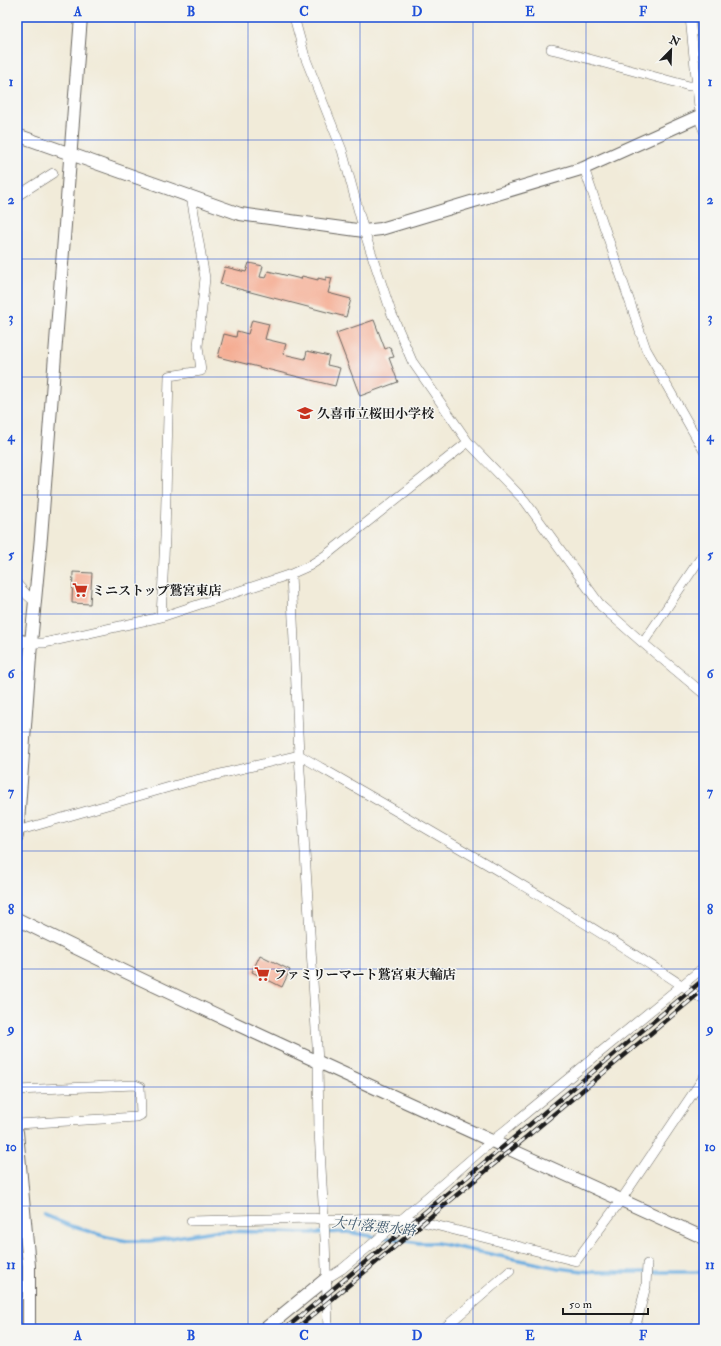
<svg xmlns="http://www.w3.org/2000/svg" width="721" height="1346" viewBox="0 0 721 1346" font-family="'IM FELL Double Pica','Noto Serif JP',serif">
<rect width="100%" height="100%" fill="#f6f6f2"/>
<filter id="ink" filterUnits="userSpaceOnUse"><feTurbulence type="fractalNoise" baseFrequency=".025" numOctaves="2"/><feDisplacementMap in="SourceGraphic" scale="8" xChannelSelector="R" yChannelSelector="G"/><feConvolveMatrix kernelMatrix="1 2 1 2 8 2 1 2 1" color-interpolation-filters="sRGB"/></filter>
<filter id="wash" filterUnits="userSpaceOnUse"><feTurbulence type="fractalNoise" baseFrequency=".012" numOctaves="4" result="noise"/><feDisplacementMap in="SourceGraphic" scale="16" xChannelSelector="R" yChannelSelector="G"/><feGaussianBlur stdDeviation="0.9" result="paint"/><feColorMatrix in="noise" values="0 0 0 0 0 0 0 0 0 0 0 0 0 0 0 0 0 1.4 0 .05"/><feComposite in="paint" operator="in"/></filter>
<g filter="url(#wash)">
<rect width="100%" height="100%" fill="#f1ebd9"/>
<g fill="none" stroke-linecap="round" stroke-linejoin="round">
<path stroke="#6caee1" stroke-width="3.5" d="M44 1215 71 1226 107 1237 127 1241H150L214 1231 316 1233 347 1232 377 1237
M383 1237 419 1243H437L558 1268 591 1272H704"/>
</g>
<g id="blocks">
<path fill="#f5ab91" d="M249 263 263 266 260 277 266 278 268 271 301 279 302 276 318 280V278L326 280V277L332 278 328 293 351 299 346 317 220 284 225 267 246 272Z
M252 320 269 324 265 339 286 344 283 354 305 359 307 351 329 356 327 365 340 368 335 386 218 357 224 334 236 337 237 331 248 334Z
M374 320 385 349 390 347 394 357 389 358 398 382 360 396 336 333Z
M73 572 92 573 90 604 72 603Z
M260 955 290 970 282 987 252 972Z"/>
</g>
</g>
<g filter="url(#ink)">
<use href="#blocks" fill-opacity="0" stroke="#67645e" stroke-width="1"/>
<g fill="none" stroke-linecap="round" stroke-linejoin="round">
<defs>
<path id="minor" d="M294 17 305 57 342 150 364 231 391 312 412 361 468 442 525 501 601 606 643 643 704 694
M690 17 699 107 702 115
M551 49 560 51 689 86H696
M698 116 704 131
M584 168 646 349 704 451
M17 196 53 173
M291 574 299 755 318 1062 319 1131 325 1239 328 1329
M17 584 27 595 34 601
M161 617 165 537 169 376 201 371 198 346 205 278 191 196
M31 643H44L161 617 291 574 309 566 326 555 468 442
M643 643 704 553
M17 831 187 782 299 755C436 834 573 912 704 1000
M17 1090 135 1085 140 1087 141 1115 137 1117 17 1124
M191 1221 314 1218C334 1222 355 1218 376 1218 390 1218 405 1220 419 1221L576 1261 621 1200 704 1077
M326 1279 342 1269 402 1219 492 1141 704 967
M443 1329 510 1271
M635 1329 646 1286 647 1264"/>
<path id="tertiary" d="M17 135 240 214 364 231 381 229 584 168 704 114
M17 640 31 643
M17 836 31 643 41 537 81 17
M17 919C243 1031 475 1132 704 1238
M17 1132 29 1266V1329
M265 1329 326 1279"/>
</defs>
<use href="#minor" stroke="#67645e" stroke-width="10"/>
<use href="#tertiary" stroke="#67645e" stroke-width="14"/>
<use href="#minor" stroke="#fff" stroke-width="9"/>
<use href="#tertiary" stroke="#fff" stroke-width="12"/>
<defs>
<path id="rail" d="M285 1329 704 979
M296 1329 704 989"/>
</defs>
<use href="#rail" stroke="#1c1c1c" stroke-width="4.5"/>
<use href="#rail" stroke="#f6f6f2" stroke-width="3" stroke-dasharray="9" stroke-linecap="butt"/>
</g>
</g>
<path fill="none" stroke="#1d4ed8" stroke-width="1" stroke-opacity="0.55" d="M135 17V1329M248 17V1329M360 17V1329M473 17V1329M586 17V1329M17 140H704M17 259H704M17 377H704M17 495H704M17 614H704M17 732H704M17 851H704M17 969H704M17 1087H704M17 1206H704"/>
<defs>
<symbol id="school-bare" viewBox="-9 -9 18 18"><path d="M0-5L7-2L0 1L-7-2ZM-4 1L0 2.5L4 1V4Q0 6-4 4Z" fill="#c8321e" stroke="#f6f6f2" stroke-width="2.5" paint-order="stroke"/></symbol>
<symbol id="supermarket-bare" viewBox="-9 -9 18 18"><path d="M-6-5.5h2.5l.6 2H6L4.5 2H-2.5L-4.4-4H-6ZM-1.5 3.2a1.3 1.3 0 1 0 .1 0ZM3 3.2a1.3 1.3 0 1 0 .1 0Z" fill="#c8321e" stroke="#f6f6f2" stroke-width="2.5" paint-order="stroke"/></symbol>
</defs>
<g fill-rule="evenodd">
<use href="#school-bare" x="294" y="402" width="22" height="22"/>
<use href="#supermarket-bare" x="69" y="579" width="22" height="22"/>
<use href="#supermarket-bare" x="251" y="963" width="22" height="22"/>
</g>
<g text-anchor="middle" stroke-width="3" stroke-linejoin="round" paint-order="stroke">
<g font-size="13" font-weight="bold" fill="#1c1c1c" stroke="#f6f6f2" text-anchor="start">
<text x="317" y="418">久喜市立桜田小学校</text>
<text x="92" y="595">ミニストップ鷲宮東店</text>
<text x="274" y="979">ファミリーマート鷲宮東大輪店</text>
</g>
<g font-size="14" font-style="italic" fill="#3c566b" stroke="#f6f6f2">
<text transform="translate(374 1226) rotate(6)" y="5">大中落悪水路</text>
</g>
</g>
<rect width="721" height="1346" fill="none" stroke="#f6f6f2" stroke-width="44"/>
<g transform="translate(671 50) rotate(23)" stroke="#f6f6f2" stroke-width="3" paint-order="stroke">
<path d="M0-3L7 15L0 10L-7 15Z" fill="#1c1c1c"/>
<text y="-6" font-size="11" font-weight="bold" text-anchor="middle" fill="#1c1c1c">N</text>
</g>
<path d="M563 1308v6h85v-6" fill="none" stroke="#1c1c1c" stroke-width="2"/>
<text x="569" y="1308" font-size="12" fill="#1c1c1c" stroke="#f6f6f2" stroke-width="3" paint-order="stroke">50 m</text>
<rect x="22" y="22" width="677" height="1302" fill="none" stroke="#1d4ed8" stroke-width="1.5"/>
<g font-size="13" text-anchor="middle" font-weight="bold" fill="#1d4ed8">
<text x="78" y="16">A</text>
<text x="191" y="16">B</text>
<text x="304" y="16">C</text>
<text x="417" y="16">D</text>
<text x="530" y="16">E</text>
<text x="643" y="16">F</text>
<text x="11" y="86">1</text>
<text x="710" y="86">1</text>
<text x="11" y="204">2</text>
<text x="710" y="204">2</text>
<text x="11" y="322">3</text>
<text x="710" y="322">3</text>
<text x="11" y="441">4</text>
<text x="710" y="441">4</text>
<text x="11" y="559">5</text>
<text x="710" y="559">5</text>
<text x="11" y="678">6</text>
<text x="710" y="678">6</text>
<text x="11" y="796">7</text>
<text x="710" y="796">7</text>
<text x="11" y="914">8</text>
<text x="710" y="914">8</text>
<text x="11" y="1033">9</text>
<text x="710" y="1033">9</text>
<text x="11" y="1151">10</text>
<text x="710" y="1151">10</text>
<text x="11" y="1269">11</text>
<text x="710" y="1269">11</text>
<text x="78" y="1340">A</text>
<text x="191" y="1340">B</text>
<text x="304" y="1340">C</text>
<text x="417" y="1340">D</text>
<text x="530" y="1340">E</text>
<text x="643" y="1340">F</text>
</g>
</svg>
